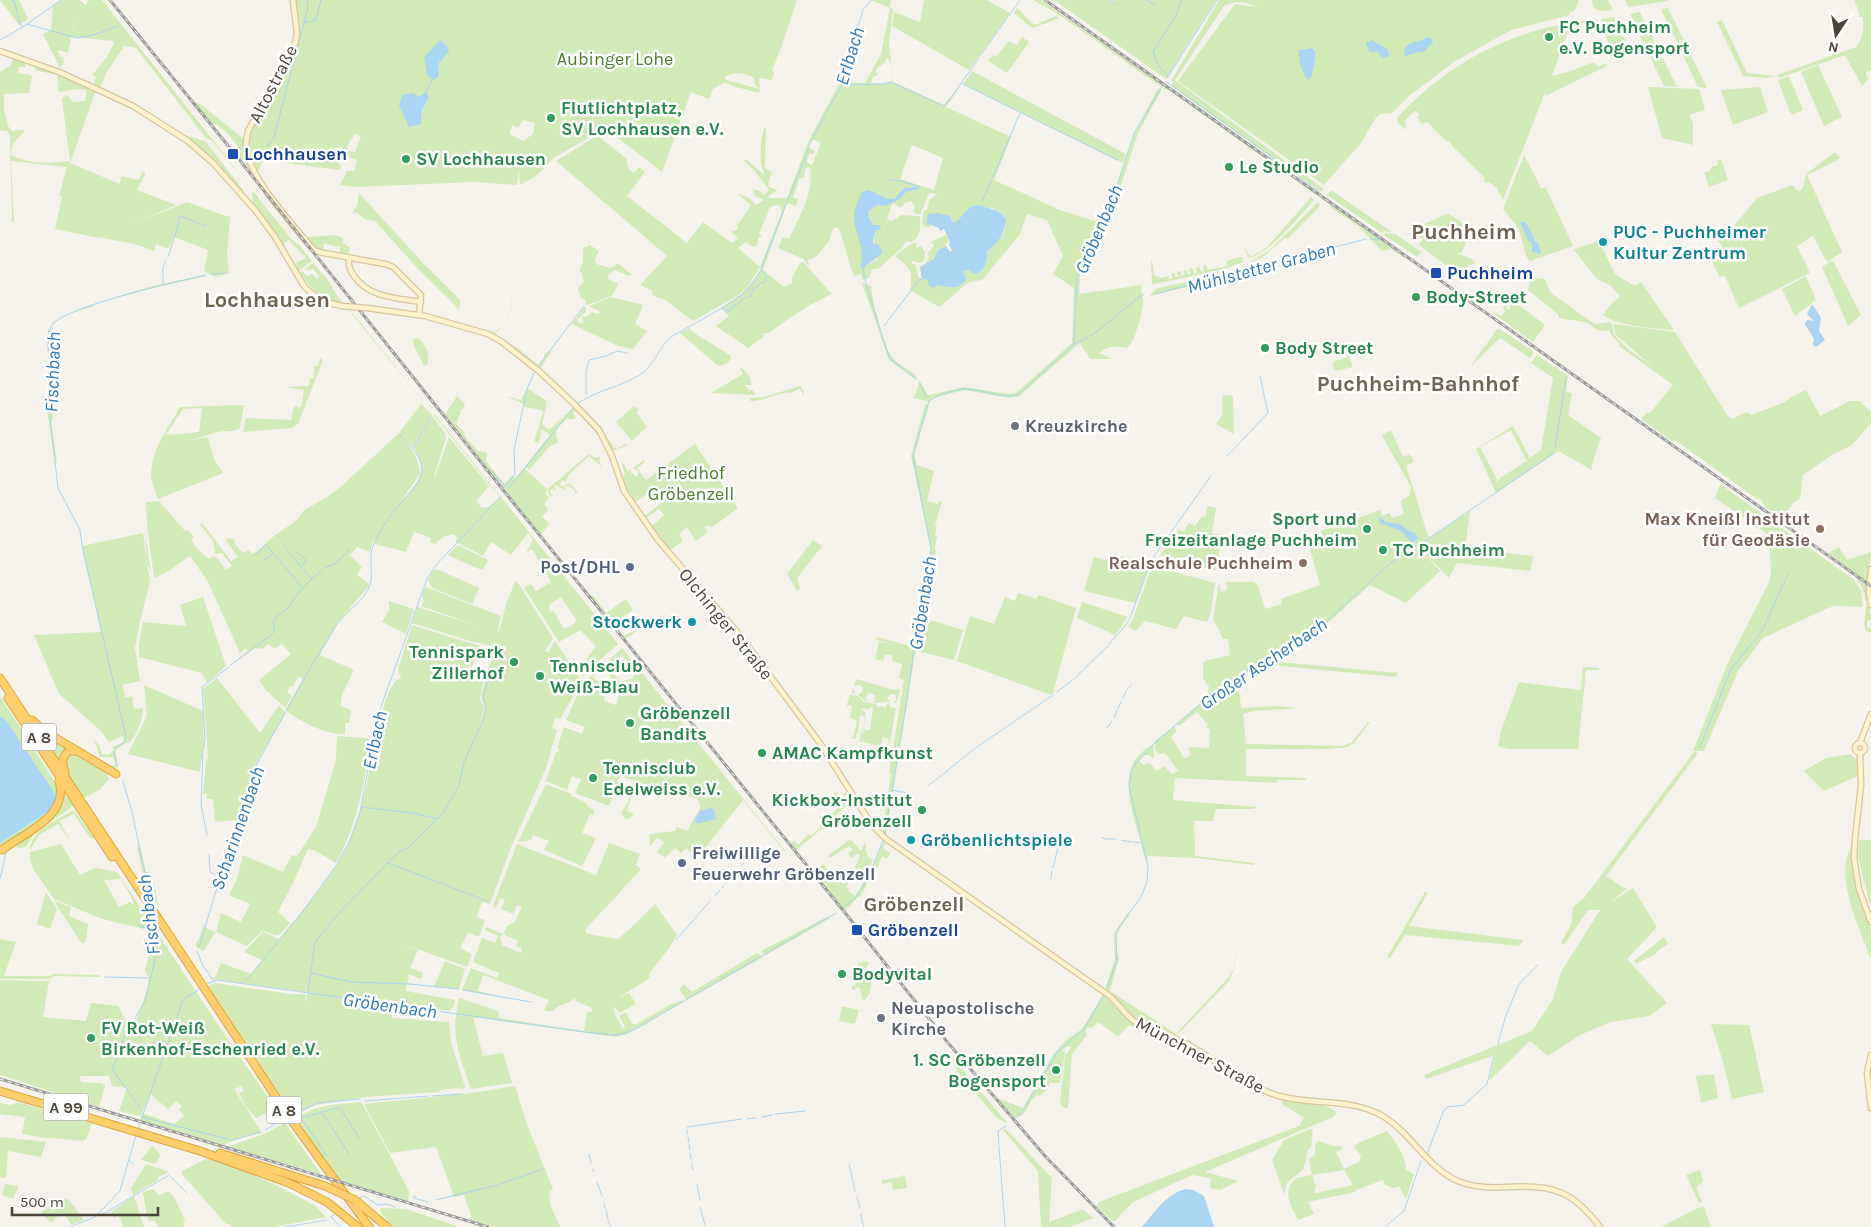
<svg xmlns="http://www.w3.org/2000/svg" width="1871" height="1227" viewBox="0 0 1871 1227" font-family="Karla,sans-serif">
<rect width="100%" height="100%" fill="#f6f3ec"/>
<path fill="#d2eab5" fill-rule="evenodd" d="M0 0H19L28 19 19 25Z
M61 0H79L86 5 74 22 72 34 75 21 89 0H102L250 187 211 140 206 138 136 48 124 46 105 75 100 89 93 86 96 77 92 75 107 57 114 43 113 41 71 37 68 53 58 50 57 53H60L59 56 64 58 63 60 65 61 60 68 43 34 51 30 53 6Z
M293 0H797L781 48 772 70 774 72 772 80 759 78 760 88 756 87 753 77C744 73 734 71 725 77L726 80 760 89 759 93 736 87 725 82 713 89 709 99 691 92 662 172 604 127 599 132 555 157 536 176 520 185 519 171 517 185 474 182 356 187 340 185 347 171H354L357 160 347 157 349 151 355 152 361 136 355 134 348 144 346 153 341 147 331 149 341 167 340 170 264 160 258 171 261 178 260 180C254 165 247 152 249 136L297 45ZM523 120 535 123 533 134 523 141 510 134 512 125 518 128Z
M871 0H891L890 8 893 9 889 41 893 82 944 105 962 84 946 107 1011 137 994 180 1060 210 1101 223 1102 225 1135 133 1158 88 1161 91 1138 133 1107 228 1080 275 1079 294 1142 285C1140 291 1143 296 1143 302 1142 314 1136 340 1127 348 1115 346 1109 345 1099 353L1112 359H1090L1080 343 1019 396 1010 398 965 390 931 398V402L914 398 920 381 928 395H930L964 387 1008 394 1016 393 1072 343 1074 288 1053 274 1063 256 1047 220 1027 214 1020 234 982 280 969 282 939 307 910 290C913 271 911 268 895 256 900 251 910 245 916 242V248L921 246 925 252 924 261 919 263 913 261 911 262 915 265 919 278C934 280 945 292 964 284L963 273 965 270H968L975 274 985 264 987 252 1002 236 1005 228V217L1000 212 992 208 970 207 957 221 928 224H931L930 227H926L922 224 923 212 928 208 929 200 938 194 929 193 920 215 913 212 915 208 911 201 905 203 901 208 893 203 887 218 890 221 896 219 901 215 920 216C921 227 921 237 911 242L906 241 902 248 878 269H872L869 278 863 280 861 274 854 276C847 260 845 243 838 227L833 229 829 241 817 256 808 260 809 267 803 259 778 248 783 237 789 239C799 217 814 193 810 168L807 167 805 169 804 178H799L798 181V184L793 197 798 199 796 206 787 203 763 270 784 287 792 283V277L801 262H803L832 294 808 306 768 333H764L763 337 748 348 716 326 729 316 721 308C742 296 748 289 761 269L760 267 747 288 737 296 693 321 664 299 658 298 652 295V291L640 285 667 256 556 161 595 137H599L626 158 628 168 634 173 639 167 645 172 627 196 687 243 703 222 732 243 738 238 732 233V230L735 231 738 227 736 224 739 223 751 205 737 193 751 199 756 205 764 200 755 196 753 189 760 191 764 195 769 190 753 169 744 161 746 159 763 174 764 173C758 161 761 141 764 128H766L765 168 772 172 768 184 770 188 778 190 768 196 769 198H787L809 140 840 82 865 83 881 54 890 8ZM888 58 892 66V81L883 84 871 83 873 77 879 74 875 72 878 67 885 63 886 59ZM812 139 821 143 812 165 807 162 809 154H813L815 151 808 147ZM912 145 943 158 934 190 900 179ZM916 187V190L906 192 900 199 893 203 879 205 869 210 868 216 873 225H877L876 231 873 237 877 260 860 267 863 256 854 216 869 190 888 199H894L904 188ZM777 205 780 206 782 211 760 267 738 248 746 242 753 247 757 245 758 238 763 236 759 234 770 207Z
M924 0H987L1010 13 969 70 892 26 894 12 920 22Z
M1033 0H1041L1161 84 1160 86 1055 12Z
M1054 0H1107L1116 6 1109 0H1216L1166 79Z
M1219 0H1579L1575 10 1569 13V15L1512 30 1504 34 1454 62 1409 96 1392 113 1380 114 1375 119 1361 143 1324 185 1178 81 1235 4 1258 7C1245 2 1237 0 1224 6L1175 80 1324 189 1322 192 1171 86 1173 83 1171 81Z
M1591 0H1608L1613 10 1601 11 1594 8Z
M1625 0H1668V1L1629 7Z
M1854 0H1871V46L1779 78 1777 75 1856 47C1863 38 1864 28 1863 17H1859V12Z
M1017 8C1024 13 1027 21 1035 25L1056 16 1060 18 1032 28 1014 13Z
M1668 8 1707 88 1698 87 1661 9Z
M1640 12 1677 87 1664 86 1630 14Z
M1614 17 1630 50 1614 57 1600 23 1602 19Z
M1590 20 1569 29 1552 76 1571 71 1594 62 1598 67 1606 63 1607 66 1545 96 1546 90 1503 200 1496 187 1489 182 1485 183 1484 177 1453 147 1450 142 1446 141 1427 122 1422 124 1417 117 1420 114 1416 111 1412 113 1405 121 1406 130 1398 123 1397 118C1448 62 1515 28 1590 20Z
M1722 20 1747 73 1775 76 1767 78 1743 76 1717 22Z
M1022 37 1029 42 1007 73 988 61 993 55 996 57 1009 41 1017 45Z
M1871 46V70L1866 73 1868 79 1862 86 1845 55Z
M14 58 26 62 25 67H19L18 73 32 75 29 93 4 94V110L8 126 12 131 25 130 13 144 11 155C27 164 52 164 70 161L62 98 68 95 73 102 85 101 87 90C74 88 72 90 59 92L57 75 35 70V65L96 90 70 163 120 184 121 176 139 180 142 172 146 173 137 190 176 205 129 225 187 202 226 216H230L227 255 229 273 216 277 204 271 208 250 174 237 168 249 156 244 154 251 131 243 101 238 111 233 99 238 55 229 62 197 59 196 67 167 11 161 14 222H12L10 138 8 131 0 130V72L10 66Z
M1818 65 1842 117 1824 126 1801 72Z
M972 71 1126 154 1123 163 963 84Z
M1789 76 1803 110 1791 115 1778 80Z
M1164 85 1318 195H1316L1167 89 1165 90 1163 88Z
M1648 87 1699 89 1705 110 1691 114 1690 116 1693 123V145L1662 138Z
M1760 87 1768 112 1733 125 1721 90Z
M191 101 199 103 245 140 254 174 234 150 238 146 226 132 216 124 212 125Z
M187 135 206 142 244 191 242 192Z
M1835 152 1841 158 1807 175 1842 252 1827 262 1813 236 1797 246 1810 273 1739 308 1725 276 1720 277 1709 256 1723 249 1716 236 1733 227 1757 198 1792 185 1798 191H1800L1803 188 1806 174Z
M1524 155 1541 188H1546L1573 246 1530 261 1526 256 1519 229 1503 209Z
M1721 159 1728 180 1709 187 1704 172 1710 171 1711 167 1718 165 1717 160Z
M252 190 291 239 299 245 312 261 299 271 296 267 297 262 306 258 289 240 284 243 287 253 253 204Z
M1331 190 1392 232 1384 231 1382 233 1327 195Z
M359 193 423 263 460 300 459 309 419 270 375 221 365 219 356 212 353 214 355 208 357 207Z
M1311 197 1314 200C1296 220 1276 246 1251 258L1248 257 1244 244 1250 257 1260 252 1268 246Z
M1322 197 1399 253 1405 257 1404 258 1391 249 1382 251 1358 226 1329 206 1330 204 1321 199Z
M1318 202 1320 206 1287 239 1286 237 1264 256 1246 265 1271 249Z
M1449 214 1479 234 1469 240 1467 239 1462 252 1458 254 1470 258 1476 263 1467 266 1469 272 1460 274 1451 269 1419 245 1423 239 1411 230 1444 215Z
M1385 233 1395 234 1422 252 1417 257 1384 235Z
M334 235 343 238V243L350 248 348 256 339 255 340 247 324 244 323 252 316 250 306 239 309 237Z
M946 235 949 241 945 245 946 246 938 250 934 259 925 264 929 257 927 254 934 246 931 242Z
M1599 241 1615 274 1635 286 1641 282 1674 330C1656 329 1616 326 1603 315L1611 304 1620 296 1610 285 1597 279 1574 250H1572Z
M588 244 599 251 595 259 596 264 611 268 618 263 631 274 629 276 615 270 608 275V279L618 284 612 296 587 305 585 304 586 301 580 297 578 288 584 282 582 274 579 270C586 260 581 257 584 247H588Z
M1239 257H1243V262L1224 269 1155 284H1152L1151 260 1146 261 1152 260 1154 275 1160 278 1168 276 1169 279 1173 278 1171 274 1175 273V277H1179L1177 272 1181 271V276L1185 275 1183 271 1187 270V274H1191L1189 269 1192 268 1194 273 1197 272 1196 268 1199 267 1201 271H1204L1203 266 1206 265 1208 270 1227 266V261Z
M1831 261H1833L1861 315 1848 326 1822 267Z
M313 263 327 279 342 303C322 300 311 289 300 273L302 271 307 276 312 274 318 279 319 276 313 269 310 270 305 269Z
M1245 266H1249L1250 271 1150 296 1155 289 1226 273Z
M204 275 206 276 152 288 93 304 153 286Z
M1531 275 1532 277 1533 283 1534 278 1545 279 1550 292 1580 314 1595 324 1611 322 1615 336 1629 350 1652 366 1616 335 1613 324 1675 332 1727 415 1732 419 1747 412 1751 415 1785 402 1791 397 1806 390 1820 416 1850 401H1860L1871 412V423L1851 446 1833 454 1803 475 1800 499 1793 503 1786 514 1783 513 1780 517 1765 507 1760 499H1757L1675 440 1673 442 1641 419 1647 412 1650 413 1673 385 1619 346 1620 344 1611 335 1609 330C1595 334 1595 325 1584 322 1575 320 1567 320 1559 318L1558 314 1528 290Z
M1806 276 1816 300 1795 316 1782 289Z
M862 283 871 286C872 302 883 344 892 357 898 367 915 369 917 380L889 360Z
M510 294C514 310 508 325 494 334L519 349 538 365 544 358V354L552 350 541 368C567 393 596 416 614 448L617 449 625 444 628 445 616 450H612L607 440 603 442 578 411 573 412 576 419H566C558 429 552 430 559 442L550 446 529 470 525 466 550 435 542 429C540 433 540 440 538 443L534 442 543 412 541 410 525 407 522 403 506 396 521 400 527 388 545 400 547 401 542 424 549 430 567 413 554 429 574 406C547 380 519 351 485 335 471 329 455 326 440 321L439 317 493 333C509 325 512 311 510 294Z
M611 297 643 305 635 324 647 331 633 349 618 346 572 324 585 306 586 312 577 320 581 324 584 321 581 318 583 316 586 317 592 312 598 314 600 312 589 306Z
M1512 303H1516L1545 325 1533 342 1493 313 1494 312 1502 316 1505 311 1503 306 1509 304 1506 308 1509 310Z
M91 305 95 306C85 309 59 316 53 324 43 337 54 356 55 369 55 386 54 403 53 419L51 422 57 463H55L47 410 50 376 48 331 54 321Z
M347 308 359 321 433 414Z
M689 328 697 335 730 355 731 359C728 363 723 367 717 365L680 333Z
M1498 328 1533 351V354L1530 358 1500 338 1470 367Z
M417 337C426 345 431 354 427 365H424L413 344V340Z
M1537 355 1568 376 1566 392 1572 393 1568 415 1601 438 1591 467 1593 468 1592 470 1560 452H1557L1496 493 1476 449 1513 426 1529 456 1528 459 1541 450 1553 378 1531 363ZM1511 430 1526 460H1528L1499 479 1497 485V479L1480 447Z
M1349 356 1353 367 1335 371 1332 364 1333 362Z
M320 358 323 360 298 424 292 428 243 432 246 418 291 420 294 406 301 408 304 390 285 387 309 386 310 378H314V366H318Z
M742 368 750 377 751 385H745L750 391 753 389 752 386 755 395 711 393 743 374 740 369Z
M800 386 804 391 803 395 801 390 799 389C792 394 786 392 779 394 769 397 761 401 750 401V398L764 397Z
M1223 395 1233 396 1234 434 1216 424 1222 415Z
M457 396 465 404 463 409 460 410 461 412 456 424 465 433 464 435 478 451 487 453 486 461 504 484 513 475 515 478 524 468 547 489 546 495 549 497 544 504 548 510 542 517 549 523 541 535 445 414Z
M421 404 433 416 413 447 402 437C412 449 419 458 420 474L404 497 405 498C420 479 428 471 414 448L433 417 445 433 446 438 434 477H435L449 437 489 486 476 501 482 508 488 507 501 497 618 644 591 668 585 677 589 669 582 677 578 671 596 646 580 630 559 642 524 588 531 584 536 591 551 582 532 549 526 553 533 540 528 533 511 555 491 542 483 556 456 542 457 537 453 534 443 537 435 544 430 542 431 538 414 532 406 552 375 544 376 539H375L372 543 370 552 357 547 350 555 362 567 357 575 369 584 368 587 338 622 320 655 354 670 342 695 340 706 351 710 349 723H345V734C326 735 299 721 285 710L303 679 298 677 293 687 290 686 287 692 292 696 285 708 266 690 259 680 291 654 282 644 274 649 269 644 262 649 255 648 230 665 248 651 246 648 240 653 207 580 190 556 167 572 154 578 147 525 146 502 159 501 185 531 188 530 194 537 191 539 197 549 209 559 213 556 218 559 225 569H227L232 566 222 553 215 554 213 541 200 524 202 523 231 561 238 557 227 542 226 540 230 538 235 540V544L243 553 249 550 252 554 259 550 270 539 297 520 303 511 330 495 345 483 399 433ZM561 597 577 621 570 627 569 626 564 629 554 611 551 612 549 609 550 604Z
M925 404 929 405 914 454 917 465 934 471 927 501 938 504 939 501H942L935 525H937L935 535 937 536 935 548 936 551 922 621 930 623 931 620 963 630 954 660 917 651 915 653 886 835H884L882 833 891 773 889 774 904 680 899 678 902 664 892 661 893 656 885 654 883 661 875 659 879 642 896 645 876 640 877 637 913 647 931 549 911 456Z
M244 405 240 428C233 433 225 430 217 432 207 435 196 439 186 441L208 437 214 459 223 473 158 499C156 492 151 483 151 476 151 449 168 429 180 407ZM202 408 199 432 166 435 183 409Z
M634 406 639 410 636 412 647 427 632 441 616 422Z
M434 413 436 416 499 495H498L433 414Z
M1391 430 1403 457 1410 454 1414 462 1406 466 1428 536 1431 537 1470 511 1465 548 1533 556 1530 571 1457 563 1449 578 1419 547 1440 571 1406 603 1370 585 1321 629 1268 660V661L1398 673 1396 677 1260 664 1238 679 1241 708 1275 706 1301 708 1254 711 1243 714 1246 744 1343 746 1352 742 1368 722H1370L1354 743 1347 747 1328 749H1246V776L1306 778V780H1277L1276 783 1175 778 1173 800 1258 807 1253 809H1216L1213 821H1194L1195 856 1254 863V865L1197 858 1147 856 1148 860 1145 859C1139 830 1118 786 1135 760 1139 753 1147 748 1153 744L1154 756 1153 758 1149 755H1145L1139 761 1143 765 1149 763 1157 771 1164 766 1172 774 1178 771 1165 753 1158 754 1154 748 1156 745 1154 742 1174 726 1177 731 1171 737 1185 759 1191 754 1188 749 1191 747 1209 748 1210 730 1206 726 1208 725 1197 712 1179 726 1177 723 1207 698 1209 687 1203 678V663L1205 661 1230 655 1228 639H1222L1220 632 1213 620 1219 582 1221 592 1228 589 1226 582H1254L1258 586 1265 609 1282 604 1281 599 1320 585 1308 542 1323 537 1321 531 1380 510 1382 516 1390 513 1392 518 1404 514 1401 503 1402 500 1410 495 1411 487 1382 436Z
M695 444 738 508 714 526 710 527 708 525 705 527 708 532 696 541 687 527 679 534 683 541 670 550 652 526 664 515 659 509 646 518 645 516 660 504 661 499 655 492 651 491 636 502 625 485 623 476 625 474 622 464 623 463 628 472 631 469V472L636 477 638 475V471L633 468 644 460 645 462 637 468 646 480Z
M589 454 595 458 601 457 599 461 602 467 589 456 569 474 566 482 563 480 559 484 563 487 569 483 578 492 576 494 575 491 568 485 564 488 567 492 557 485 554 486 557 491 553 489 549 491 553 496 552 497 548 494V489Z
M1720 484 1853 579 1861 590 1863 607 1836 606 1828 608 1763 638 1738 671 1704 751H1693L1727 665 1769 582 1771 573 1769 535 1715 498Z
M1208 506 1216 508 1212 533 1222 535 1216 570 1160 555 1179 529 1183 532 1189 523 1195 526 1202 516 1205 517Z
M143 533 147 564 145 534 151 572 147 564 150 582 140 621 135 648 140 681 123 685 125 698 132 696 134 709 143 708C143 718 137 737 129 742 123 745 119 746 115 752L118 766 117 768 110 766 116 765 113 757H100L96 745 92 738 99 745 102 755 111 754V751L114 750 112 747 124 742 122 736 109 742 100 730 59 694 34 635 101 632 82 546Z
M813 540 822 546 797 578 800 588 797 591 787 574Z
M458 545 488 560 483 570C470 566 460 560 448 555Z
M1839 547 1847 560 1871 552 1867 582 1828 553Z
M1121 556 1150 564 1135 603 1084 591 1094 557 1119 564Z
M1154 566 1215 583 1211 611 1207 622 1184 616 1176 629 1145 621 1135 631 1128 626 1133 619 1151 568Z
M437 569 479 588 472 604 432 588 428 580 433 571Z
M1855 576 1867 585 1871 619 1867 622V627L1871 629V632L1866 631 1864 624 1867 601H1866L1862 588Z
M517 581 553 638 545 651 548 652 555 641 582 681 560 719 555 718 552 728 557 730 546 768 512 845 491 901 490 904 482 902 476 917 485 920 479 937 468 933 460 948 472 954 467 967 398 942 418 950 410 968 423 973 421 979 409 974 406 991 455 1000 454 1006 449 1011 427 1008 418 1005 390 1007 392 1018 449 1022 451 1042 465 1087 464 1089 457 1088 440 1090 439 1092 365 1097 316 1105 291 1116 207 987 215 983 290 994H306L304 1005 308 992 212 979 209 981 216 976 221 963 251 974 262 960 244 952 263 932 279 939C302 911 336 873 350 840 360 816 365 792 370 767L373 764 377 743 383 740 384 733 379 732C382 711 384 698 396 680L401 679 398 669 412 625 480 646 471 669 485 674 480 699 484 707 480 725 485 709 481 696 494 650 492 649V646L470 641 412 623 417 607 478 626 421 606 424 602 422 595 425 587 501 616 498 631 499 632 506 604 515 582Z
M1018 593 1036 599 1039 595 1076 608 1053 693 1051 695 957 661 970 616 994 624 1005 597 1015 601Z
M588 594 594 596 606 613 626 599 633 610 614 623 623 636 643 627 625 639Z
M203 597 226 666 207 683 202 673 139 657V644L143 622 186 626 180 605Z
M389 601 414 609 406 634 382 622 389 610Z
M1082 602 1128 617 1115 635 1077 618Z
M622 648 786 852 788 853 784 851 743 800 699 856 694 852 691 853 686 848 681 853 675 848 665 858 657 852 664 842 657 838 650 846 649 834 675 831 677 827 687 831 701 806 697 799 666 787 665 789 649 784 648 789 659 793 661 792 659 795V793L648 790 647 791 644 787 634 784 627 811 634 814 635 813V814L626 820 621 812C630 805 630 790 633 780L620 776 609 806 575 793 581 779 572 776 567 790 546 781 556 752H558L559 749 557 748 564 727 582 734 585 727 566 720 579 692 587 696 593 685 587 680ZM622 655 635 674 632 679 626 680 621 684 616 676 609 671 608 666 619 659ZM605 670 615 682 611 686 615 685 621 690 616 705 604 701 606 692 601 689 603 684 592 677 600 671Z
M1583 667 1599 668V670H1586L1578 749H1509L1498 746 1501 731 1519 682 1581 690Z
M217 678 260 733 279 705 286 713 256 763 237 820 215 822 213 799H207V794H203L206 760 208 758 203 689Z
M856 679 894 690 898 689 900 691 896 703 893 702 896 700V695L891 694 887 698 890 702 873 703 875 700V695L869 693 865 698 869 702 865 701 858 695 863 691 862 686 857 685 854 687V692L856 694 852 693Z
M144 685 203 711 204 744 200 772 128 754 147 716Z
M850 695 858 696 864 702 876 704 879 708 881 706 885 708 888 703 890 704V707L896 708 889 748 885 747V746H888L889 739 883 737 881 744 884 745 883 747 863 742V734L862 742 858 741 860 740 861 732 864 733 865 727 866 730H870L873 708H869V710L860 708 866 713 863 732 861 731 863 729 865 716 860 715 858 733H857L855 739 849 737H853L857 721 850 717 852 706 848 705 846 707Z
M0 696 57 785 68 799 74 804C63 816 47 821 36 832 29 839 28 851 17 848L15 845 42 820 0 847V843L49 811 6 720 0 716Z
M31 721 104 768 109 779 99 790 82 799Z
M337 736 365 738 369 739 370 742C365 784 357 825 336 863L316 851 308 849 294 881 278 912 290 923C276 940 281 936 262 931L247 946 216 932 221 913 241 922 250 904 229 895 237 879 243 855 283 872 292 855 297 856 316 827 336 760Z
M1694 752 1698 753 1606 876 1622 887 1627 889 1608 904 1633 888 1657 927 1627 959 1667 1003 1649 1016 1611 1022 1580 1035 1548 1056 1530 1041 1489 1081 1495 1055 1426 1079 1424 1075 1532 1031 1553 999 1561 972 1600 910H1588L1564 945 1561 942 1571 925 1573 907 1584 898Z
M1850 754 1858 761 1860 775 1824 791 1804 771 1826 758Z
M546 784 572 794 571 796 585 802 588 807 595 810 593 815 590 814 582 833 596 838 582 866 544 850 549 841 533 835 531 840 518 842Z
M848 791 852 799 850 802 824 827 796 850 791 843 794 840 798 845 809 834 811 836 821 827 820 825 841 805 833 794 836 792 840 796Z
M74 810 94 838H90L74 814 59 821 72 843 58 824 39 835 30 850C30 830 59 819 74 810Z
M849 840 852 841 861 851 864 844 866 843V852L868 857 873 859 867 874 856 872 852 881H849L846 887 849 889 848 891 855 896 868 876 884 840 886 844 883 848 890 853 887 859 882 856 877 869 874 870 861 896 858 897 845 911 804 860 828 888 816 870 824 864 836 882 841 881 843 885C849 876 857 865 860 855L857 854 851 858 849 856V852L853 850 849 846 831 857 829 858 828 856Z
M1859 840H1871V902H1869L1858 857Z
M609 843 640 854 636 865 641 869 585 930 587 934 618 939 636 923 655 904 677 935 669 948 649 974 650 978 618 998 629 993 636 1004 619 1013 614 1006 615 1014 623 1029 625 1027 619 1016 626 1012 632 1024H637L673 1003 674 1004 682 1000 683 1002 627 1034 615 1037 473 1017 483 1056 503 1053 512 1083 471 1089C459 1052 450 1037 459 998L498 1011 499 1018 584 1031 587 1012H592V1008L576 1001 574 998C570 1005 558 1003 553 1011H544L549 1000 483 975 478 991 502 997 462 990 471 968 497 978 499 973 473 962 482 938 495 943 498 936 485 930 486 927 503 934 508 925 514 923 522 907 517 905 513 914 501 909 505 900 500 898 496 908 493 906 517 844 596 875ZM503 934 518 941 516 946 522 949 521 953 502 945 500 937Z
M61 844 80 875 95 868 117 872 232 1046 276 1108 256 1118 246 1107 239 1093 244 1091 242 1086 234 1089 262 1133 237 1139 224 1145 140 1120 142 1113 139 1116 119 1111 127 1088 112 1086 109 1076H80L81 1082 102 1083 105 1086 99 1107 0 1075V980L49 981 43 1017 86 1021 91 1003 118 1006 128 1025 132 1026 135 1024 146 993 149 978 145 971 152 941 148 930 102 919 54 899 33 869 30 860V852ZM121 879 133 900 134 906 130 902 119 907 104 880ZM151 1094 159 1103H161L168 1109 176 1101 182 1106 179 1109 184 1116 174 1124 142 1113Z
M1852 845 1854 875 1871 928V959C1860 929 1833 877 1852 845Z
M137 847H140L146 872 152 873 158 904 152 902 144 892 147 893Z
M46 892 57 909 50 929 37 924Z
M1425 892 1428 893 1409 926 1523 940 1520 946 1405 935 1390 958 1387 957Z
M54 901 71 907 69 916 88 924 86 941 82 944Z
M1128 913 1130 914C1120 927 1110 940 1119 957L1110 991 1175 1033 1173 1035 1153 1029 1136 1021 1107 991 1106 986 1115 959 1114 934Z
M827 917 829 919 766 955 761 951Z
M204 923V927L215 932 204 951 197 948 195 944 199 939Z
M1240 935 1233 972 1229 981 1178 1034H1176L1229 977 1233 969Z
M1664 937 1668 944 1656 952 1657 953 1636 964 1634 961Z
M0 939 16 942 4 976H50L53 974 99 975 100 977 54 976 49 979H0Z
M757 953 763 957 687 1000 679 989 684 984 692 992Z
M445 961 465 969 459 989 434 986Z
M863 961 869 962 864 973 877 975 872 980 870 992 865 1000 862 999 860 988 856 987 855 990 851 989 852 986H856L855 984 859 977 854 973V970L862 972 863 969 862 966H858L859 962 862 963Z
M1103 995 1135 1025 1146 1031 1169 1038 1163 1045 1129 1025 1120 1035 1117 1036 1098 1022 1092 1028 1088 1027 1085 1031 1087 1035 1072 1054 1068 1108H1064L1060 1102 1065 1056 1071 1047 1069 1046 1062 1050 1065 1052 1060 1083H1049V1087L1044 1086 1042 1089 1045 1088 1046 1090 1039 1097 1038 1095C1029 1099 1029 1110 1022 1115 1019 1117 1016 1117 1014 1119L997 1098 1023 1108 1053 1055 1065 1041 1082 1029Z
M842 1006 859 1010 855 1024 839 1021Z
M1711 1024 1749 1025 1764 1092 1732 1099 1723 1062Z
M949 1053 1008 1124 996 1117 958 1073Z
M1714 1074 1718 1098 1701 1103 1696 1076Z
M515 1086 528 1127 553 1189 549 1192 551 1206 560 1227H493L473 1221 464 1195 454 1197 436 1147 390 1153 364 1104 472 1093Z
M1282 1101C1300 1103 1324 1100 1337 1113L1333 1117 1205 1172 1238 1181 1220 1190 1210 1188 1211 1178 1192 1175 1133 1202 1114 1222 1096 1206 1099 1202 1299 1126 1304 1118 1282 1104Z
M18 1102 92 1124 86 1139 83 1141 39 1137 22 1134 25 1117 0 1114V1103L10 1105Z
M359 1102 362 1103 409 1191 408 1201 337 1180 295 1121C310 1104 338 1105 359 1102Z
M285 1123 321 1174 227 1147 264 1134Z
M1006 1129 1052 1178 1049 1222 1083 1209 1093 1218 1070 1227H1041L1038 1171 1003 1130Z
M1310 1129H1313L1311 1147 1307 1151C1306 1159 1306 1168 1299 1173 1290 1181 1284 1181 1285 1196L1272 1160 1284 1140Z
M1387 1131C1396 1143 1406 1155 1406 1170L1414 1174 1406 1199 1399 1186 1393 1188 1384 1184 1383 1180 1356 1190 1355 1192 1308 1202 1314 1214 1298 1220C1291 1204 1281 1193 1296 1178L1312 1175 1309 1158 1315 1155V1144L1319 1141 1333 1146H1341L1343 1149 1336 1152 1344 1169 1359 1162 1361 1156 1354 1146C1361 1140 1378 1136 1387 1131ZM1344 1170 1353 1185 1316 1193 1314 1192 1316 1187 1312 1175Z
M0 1137 46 1142 41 1157 8 1151 6 1178 0 1177Z
M152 1146 161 1155 155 1164 141 1160Z
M206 1159 214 1160 241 1170 276 1185 314 1205 326 1217 275 1227H232L229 1224H226L182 1174V1171Z
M146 1164 169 1172 158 1177V1180L133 1195 131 1188Z
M1700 1170 1703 1182 1696 1187 1702 1202 1699 1203 1686 1175Z
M903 1175H905L907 1188 893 1190 892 1182 882 1184V1180L901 1177Z
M5 1184 19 1186 13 1199 2 1195Z
M153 1189 159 1195 168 1191C177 1198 179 1210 185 1219L183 1224 185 1227H158L155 1221H149C145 1212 145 1203 143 1192Z
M134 1196 144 1227H121L123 1226 119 1216 114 1218 111 1212Z
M67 1198C73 1205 79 1212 84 1220L71 1225 65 1214 58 1216 51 1223 41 1212Z
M1704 1207 1711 1227H1661L1698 1208Z
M381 1208 406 1209 459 1227H393L380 1212Z"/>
<path fill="#a9d4f2" d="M1428 37 1432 39 1433 42 1424 52C1416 51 1410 56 1405 56L1404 50C1412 38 1417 44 1428 37Z
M440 40 447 46 449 51 438 64 439 75 436 79 432 80 427 75 424 57Z
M1372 40 1388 50 1389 57 1382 58 1378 52H1370L1365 43Z
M1312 48 1315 51C1317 59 1312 67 1312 76L1309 80C1301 74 1298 59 1299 50Z
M413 93 419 97 426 92 429 97 421 111V124L409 127 399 106 402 95Z
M916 187 920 189 906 192 900 199 886 206 879 205 869 210 868 216 873 225H880L881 228 876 231 873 237V243L880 246 882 252C875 262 870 260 863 269L860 267C866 250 855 235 854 218 854 208 858 200 862 192L869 190 888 199H894L904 188Z
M977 205C988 209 999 208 1006 219 1003 238 999 240 987 252 987 261 985 271 975 274L968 270H965L963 273 966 279C961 291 947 287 937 285L933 288 928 285V280L922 279 920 267 934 259 938 250 946 246 950 252 952 250 949 245 950 242 944 229 940 231 939 228 926 223 928 214 938 213 950 216 952 222 957 221 970 207Z
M1520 222H1525C1529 227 1534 236 1534 241L1538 243 1541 254 1532 252V243L1528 241Z
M1813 305 1821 318 1819 331 1825 340 1816 347 1813 345 1814 339 1805 324 1807 320 1814 321 1807 314 1811 306Z
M1378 517 1384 520 1385 522 1400 524 1409 531 1416 534 1418 538 1414 542 1410 541 1401 531 1380 523Z
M0 716 6 720 51 788 56 798 49 811 0 843Z
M710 808 714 810 716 819 697 824 695 819 700 811Z
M1186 1189 1193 1190 1204 1196 1214 1227H1142C1154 1213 1167 1193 1186 1189Z"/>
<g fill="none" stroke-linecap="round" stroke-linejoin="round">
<path stroke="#a9d4f2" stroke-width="1" d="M1108 0 1116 5
M1146 0 1155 4
M304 23 308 7 307 0
M27 24 77 38 94 35 118 26
M23 27 61 0
M0 40 23 27 19 22 15 2 12 0
M980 56 1020 0
M1168 76 1159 67 1153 52 1176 15 1182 0
M1167 78 1217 0
M1167 82 1319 191
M961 83 1117 160
M841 85 884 84 891 82 944 106 951 97
M426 92 432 80
M952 96 979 58
M826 113 841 87 863 10 871 0
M809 146 825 115
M267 147 274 137 304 23 316 20 321 0
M804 161 809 147
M798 176 803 162
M993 177 1020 113
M890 180 901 181 920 187
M982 202 992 180
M982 205 983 208
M1370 239H1379
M168 257 177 229 180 216 206 226
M863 267 866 284 889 357 895 363 916 379
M211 274 225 273
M163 284V267L166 261
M1155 294 1366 239
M722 308 748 290 761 270
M884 326 919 280 922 279
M1074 344C1101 334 1120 309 1144 294
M539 365 584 306
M919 382 926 397
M586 394V372L589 360 606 356 617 351 627 353
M577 404C596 390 622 387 641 374 654 365 659 347 671 337L722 308 727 311H730L734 305H737L743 299 751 296 753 289 757 287 759 284 765 282 767 277 761 269 797 177
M413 448 431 419
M1555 448 1566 377
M1227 456 1268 413 1260 376
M491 470 505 486
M506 487 505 486 515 474 514 450 527 389 535 371
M508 489 574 407
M82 545 80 530 58 488 49 408 50 406C51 397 53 387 52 379 51 365 44 341 51 327 59 307 181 281 206 275
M1419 545 1554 453
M82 546 126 737 125 741 115 749
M267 546 302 587
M284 546 312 579
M297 552 306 560 302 566
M255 555 266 545
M263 561 272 554
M325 568 336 563 350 549
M273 623 275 618 287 609 302 588 322 570
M1109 644 1125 626 1130 618 1152 559 1211 476
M231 665 270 636 274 632V624
M1084 669 1108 646
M1075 678 1083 670
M1127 690 1131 685
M1057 692 1074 679
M1122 699 1126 692
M1118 708 1121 702
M286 711C303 681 319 651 338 623 348 610 365 600 370 585 374 570 367 555 375 541 380 532 385 523 391 515 399 504 420 485 422 472 423 457 410 446 400 435
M1114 718 1117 710
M1107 728 1112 721
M1700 747 1731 669 1762 631 1788 574
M204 748 205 739 202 687 229 667
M203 750 201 804 207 835
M114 751 117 765
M123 781 132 812 151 902
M928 786 977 747 1053 695
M892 790 913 794
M362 807 418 814 437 819
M885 834 907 700 917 627 931 549 913 456 929 401C936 396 958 388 967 389 984 390 1001 399 1018 395L1074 344 1077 275 1107 218 1134 133 1163 85
M1102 838 1107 839
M1108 839H1113
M1114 839 1116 840
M1121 840 1125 841
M1126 841 1132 842
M1134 842 1140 843
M209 854 210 872 220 877
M749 858 757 848
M388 863 487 901
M386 864 400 851 408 848 444 812 459 785 464 762 484 718 486 705 483 699 489 674
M741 866 744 863
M1053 868 1059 843
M731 877 740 868
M0 879 6 852
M1051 879 1052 871
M726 883 729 880
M722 888 724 886
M715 896 720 890
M843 908 856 897 869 876 883 840
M138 922V926L148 929
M1116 931 1141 897 1147 882 1148 867 1129 786 1132 770 1136 763 1156 742 1198 706 1235 678 1318 629 1392 562 1416 546
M676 940 710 901
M199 947 252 773 285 713
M197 951 203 966 213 980
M311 973 351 982 410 984 458 989
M105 977 149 978
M245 982 301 914 337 864 350 840 360 812 378 715 427 579 437 564 501 496
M207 984 217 980 585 1032 613 1035 622 1034 634 1030 836 913
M1107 988 1117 961 1116 933
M463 990 531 1002
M308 991 315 942 341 911 385 866
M135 1018 145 1001 157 952 145 914 149 908
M127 1028 118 1057 112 1069 140 1108
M1498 1044 1505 1018 1519 984 1538 965
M432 1096 462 1094
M365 1101 429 1096
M341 1109 359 1138
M322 1112 349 1154
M297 1113 317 1103 360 1099
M775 1114 805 1111
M142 1117 231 1140
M762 1117 772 1115
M1015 1118 1024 1109 1057 1052 1085 1028 1103 996
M747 1119 756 1118
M687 1127 742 1119
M138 1129 183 1000 201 988
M265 1130 281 1121
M687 1130V1134
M688 1137 689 1142
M233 1140 260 1132
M689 1144 690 1150
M999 1145 998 1131 1006 1126
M999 1147 1005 1227
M690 1153 691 1159
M589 1154 591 1163
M1427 1154 1444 1110 1448 1107 1464 1105 1487 1084 1494 1055
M328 1157 301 1118 340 1107
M129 1160 133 1164
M692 1162V1163
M849 1164 855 1191
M692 1165 693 1170
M593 1169 594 1172
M171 1177 187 1193
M597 1182 602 1196
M500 1184 543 1169
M697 1184 700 1200
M415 1196 414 1198 428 1202
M857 1197 860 1208
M358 1199 364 1196 378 1205 388 1204 395 1207
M436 1200 498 1185
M604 1204 605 1208
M700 1207 705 1225
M606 1210 608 1219
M336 1213 331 1217 341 1227
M861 1214 862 1220
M98 1215 103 1214 169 1175
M862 1220 864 1227
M609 1221V1222
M609 1223 611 1227
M70 1227 95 1217 120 1191 136 1135
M285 1227 327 1220
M1385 1227 1404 1211 1421 1161"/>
<defs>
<path id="secondary" d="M293 0 297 34 295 44 248 131C247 136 246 142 246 147 249 178 292 223 312 248L316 251 324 253 385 264 393 267 421 295 419 315
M0 51 59 72 103 92 133 106 188 141 213 163 255 210 275 237 304 286C315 298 326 303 342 306
M349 258C348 266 350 270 354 276 369 298 397 298 421 302
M367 308 425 316 488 334 502 342 540 372 574 404 599 430 612 456 624 491 658 540 738 633 820 743 871 824 886 839 1107 994C1118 1002 1124 1014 1134 1021 1148 1031 1165 1032 1180 1040 1213 1057 1242 1085 1279 1096 1312 1105 1347 1098 1379 1114 1411 1131 1426 1168 1460 1182 1476 1188 1492 1188 1508 1187 1552 1184 1573 1191 1600 1227
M1871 569 1869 591 1871 605
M1860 743 1871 714
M1855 748a5 5 0 1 1 10 0a5 5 0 1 1-10 0Z
M1860 753 1861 785 1855 839 1854 858 1859 889 1871 922
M1871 1055 1867 1073 1871 1108"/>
<path id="motorway" d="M0 678 289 1117 369 1227
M8 698 112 857
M32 720 44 731 116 774
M65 773C62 764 61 757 69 751H76
M2 850C25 832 69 817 59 781
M0 1091 200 1151 289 1183 327 1202 358 1227
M220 1153 325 1186
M355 1200 387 1227"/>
</defs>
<use href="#secondary" stroke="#d6c79b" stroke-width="7"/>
<use href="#motorway" stroke="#e0a43c" stroke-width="9"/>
<use href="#secondary" stroke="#fff3cd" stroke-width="4.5"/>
<use href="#motorway" stroke="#ffcf6e" stroke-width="7"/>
<defs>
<path id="rail" d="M110 0 238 158 512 501 846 914 949 1044 1045 1156 1114 1227
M1045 0 1871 586
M0 1079 488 1227"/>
</defs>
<use href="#rail" stroke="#9a9a9a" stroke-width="3"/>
<use href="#rail" stroke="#fff" stroke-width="1" stroke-dasharray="4" stroke-linecap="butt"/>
<defs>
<path id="secondary-bridge" d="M342 306 367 308"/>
<path id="motorway-bridge" d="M325 1186 355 1200"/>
</defs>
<use href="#secondary-bridge" stroke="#d6c79b" stroke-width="7" stroke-linecap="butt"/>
<use href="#motorway-bridge" stroke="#e0a43c" stroke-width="9" stroke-linecap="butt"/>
<use href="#secondary-bridge" stroke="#fff3cd" stroke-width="4.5"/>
<use href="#motorway-bridge" stroke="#ffcf6e" stroke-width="7"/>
</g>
<g fill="#2e9e5b" stroke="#fff" stroke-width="2">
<circle cx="1549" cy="37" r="5"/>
<circle cx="551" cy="118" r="5"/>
<circle cx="406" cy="159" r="5"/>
<circle cx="1229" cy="167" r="5"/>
<circle cx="1416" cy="297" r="5"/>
<circle cx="1265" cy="348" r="5"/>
<circle cx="1367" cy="529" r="5"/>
<circle cx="1383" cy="550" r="5"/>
<circle cx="514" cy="662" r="5"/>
<circle cx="540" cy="676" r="5"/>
<circle cx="630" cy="723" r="5"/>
<circle cx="762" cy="753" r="5"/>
<circle cx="593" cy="778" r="5"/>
<circle cx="922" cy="810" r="5"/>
<circle cx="842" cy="974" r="5"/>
<circle cx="91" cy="1038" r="5"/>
<circle cx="1056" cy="1070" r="5"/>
</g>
<g fill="#1a4fb4" stroke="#fff" stroke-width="2">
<rect x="227" y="148" width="12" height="12" rx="2.5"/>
<rect x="1430" y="267" width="12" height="12" rx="2.5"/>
<rect x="851" y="924" width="12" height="12" rx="2.5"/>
</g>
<g fill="#0f9aa8" stroke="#fff" stroke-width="2">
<circle cx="1603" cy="242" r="5"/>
<circle cx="692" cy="622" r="5"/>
<circle cx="911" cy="840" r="5"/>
</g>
<g fill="#6b7280" stroke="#fff" stroke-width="2">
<circle cx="1015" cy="426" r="5"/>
<circle cx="881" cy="1018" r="5"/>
</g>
<g fill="#8d6e63" stroke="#fff" stroke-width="2">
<circle cx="1820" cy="529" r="5"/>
<circle cx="1303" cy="563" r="5"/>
</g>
<g fill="#5c6f8a" stroke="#fff" stroke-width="2">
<circle cx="630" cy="567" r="5"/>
<circle cx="682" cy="863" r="5"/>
</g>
<g text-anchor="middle" stroke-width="5" stroke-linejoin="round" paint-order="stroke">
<g fill="#fff" stroke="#817c74" stroke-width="1">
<rect x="21.5" y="723.5" width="35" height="27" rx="4"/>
<rect x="43.5" y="1093.5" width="45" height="27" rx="4"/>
<rect x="266.5" y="1096.5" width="35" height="27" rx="4"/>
</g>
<g font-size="16" font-weight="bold" fill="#4b4439">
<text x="39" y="743">A 8</text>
<text x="66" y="1113">A 99</text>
<text x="284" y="1116">A 8</text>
</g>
<g font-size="18" font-weight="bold" fill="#27864d" stroke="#fff" text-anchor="start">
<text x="1559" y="33">FC Puchheim<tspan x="1559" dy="21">e.V. Bogensport</tspan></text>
<text x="561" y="114">Flutlichtplatz,<tspan x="561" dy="21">SV Lochhausen e.V.</tspan></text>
<text x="416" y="165">SV Lochhausen</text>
<text x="1239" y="173">Le Studio</text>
<text x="1426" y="303">Body-Street</text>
<text x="1275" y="354">Body Street</text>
<text x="1357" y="525" text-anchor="end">Sport und<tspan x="1357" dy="21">Freizeitanlage Puchheim</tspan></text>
<text x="1393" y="556">TC Puchheim</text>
<text x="504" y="658" text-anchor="end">Tennispark<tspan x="504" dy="21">Zillerhof</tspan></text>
<text x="550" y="672">Tennisclub<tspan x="550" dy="21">Weiß-Blau</tspan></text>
<text x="640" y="719">Gröbenzell<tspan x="640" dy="21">Bandits</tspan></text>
<text x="772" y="759">AMAC Kampfkunst</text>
<text x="603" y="774">Tennisclub<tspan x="603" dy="21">Edelweiss e.V.</tspan></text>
<text x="912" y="806" text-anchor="end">Kickbox-Institut<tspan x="912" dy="21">Gröbenzell</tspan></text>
<text x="852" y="980">Bodyvital</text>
<text x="101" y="1034">FV Rot-Weiß<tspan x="101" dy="21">Birkenhof-Eschenried e.V.</tspan></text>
<text x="1046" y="1066" text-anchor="end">1. SC Gröbenzell<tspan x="1046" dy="21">Bogensport</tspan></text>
</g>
<g font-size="18" fill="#4a7f2a" stroke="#fff">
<text x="615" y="65">Aubinger Lohe</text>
<text x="691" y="479">Friedhof<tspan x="691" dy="21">Gröbenzell</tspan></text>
</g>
<g font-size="18" fill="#4b4439" stroke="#fff">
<text transform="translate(273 84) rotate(-63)" y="6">Altostraße</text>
<text transform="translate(726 624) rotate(51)" y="6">Olchinger Straße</text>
<text transform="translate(1200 1055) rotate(28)" y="6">Münchner Straße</text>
</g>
<g font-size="18" font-weight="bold" fill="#164399" stroke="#fff" text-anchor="start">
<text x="244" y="160">Lochhausen</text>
<text x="1447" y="279">Puchheim</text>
<text x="868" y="936">Gröbenzell</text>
</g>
<g font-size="18" font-weight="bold" fill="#0d838f" stroke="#fff" text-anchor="start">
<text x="1613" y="238">PUC - Puchheimer<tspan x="1613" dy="21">Kultur Zentrum</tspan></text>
<text x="682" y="628" text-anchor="end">Stockwerk</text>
<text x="921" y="846">Gröbenlichtspiele</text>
</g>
<g font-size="18" font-weight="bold" fill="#5b616d" stroke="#fff" text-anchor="start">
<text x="1025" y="432">Kreuzkirche</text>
<text x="891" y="1014">Neuapostolische<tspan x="891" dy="21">Kirche</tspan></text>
</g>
<g font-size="18" font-weight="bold" fill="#785e54" stroke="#fff" text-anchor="end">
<text x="1810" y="525">Max Kneißl Institut<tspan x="1810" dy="21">für Geodäsie</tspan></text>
<text x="1293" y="569">Realschule Puchheim</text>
</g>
<g font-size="18" font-weight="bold" fill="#4e5e75" stroke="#fff" text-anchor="end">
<text x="620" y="573">Post/DHL</text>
<text x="692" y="859" text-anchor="start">Freiwillige<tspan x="692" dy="21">Feuerwehr Gröbenzell</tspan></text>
</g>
<g font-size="19" font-style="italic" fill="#2e7ab2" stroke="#fff">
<text transform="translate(849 56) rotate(-73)" y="7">Erlbach</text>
<text transform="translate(1098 229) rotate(-67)" y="7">Gröbenbach</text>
<text transform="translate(1261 267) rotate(-15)" y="7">Mühlstetter Graben</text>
<text transform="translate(52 372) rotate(-88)" y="7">Fischbach</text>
<text transform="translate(922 603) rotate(-81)" y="7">Gröbenbach</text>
<text transform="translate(1263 663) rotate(-34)" y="7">Großer Ascherbach</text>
<text transform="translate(374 740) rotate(-78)" y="7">Erlbach</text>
<text transform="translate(237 828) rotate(-71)" y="7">Scharinnenbach</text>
<text transform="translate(148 915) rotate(-97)" y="7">Fischbach</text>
<text transform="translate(390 1005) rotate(8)" y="7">Gröbenbach</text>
</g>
<g font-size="20" font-weight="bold" fill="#6e6250" stroke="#fff">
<text x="914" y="911">Gröbenzell</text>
</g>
<g font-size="22" font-weight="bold" fill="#6e6250" stroke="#fff">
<text x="1464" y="239">Puchheim</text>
<text x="267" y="307">Lochhausen</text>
<text x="1418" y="391">Puchheim-Bahnhof</text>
</g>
</g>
<g transform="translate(1836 35) rotate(192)" stroke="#ffffff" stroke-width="4" paint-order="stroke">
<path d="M0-4L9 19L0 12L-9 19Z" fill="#4b4439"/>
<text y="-8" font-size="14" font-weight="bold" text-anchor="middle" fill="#4b4439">N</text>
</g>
<path d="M12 1207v8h146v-8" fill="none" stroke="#4b4439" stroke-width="2.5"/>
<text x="20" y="1207" font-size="15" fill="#4b4439" stroke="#ffffff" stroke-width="4" paint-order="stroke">500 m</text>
</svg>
